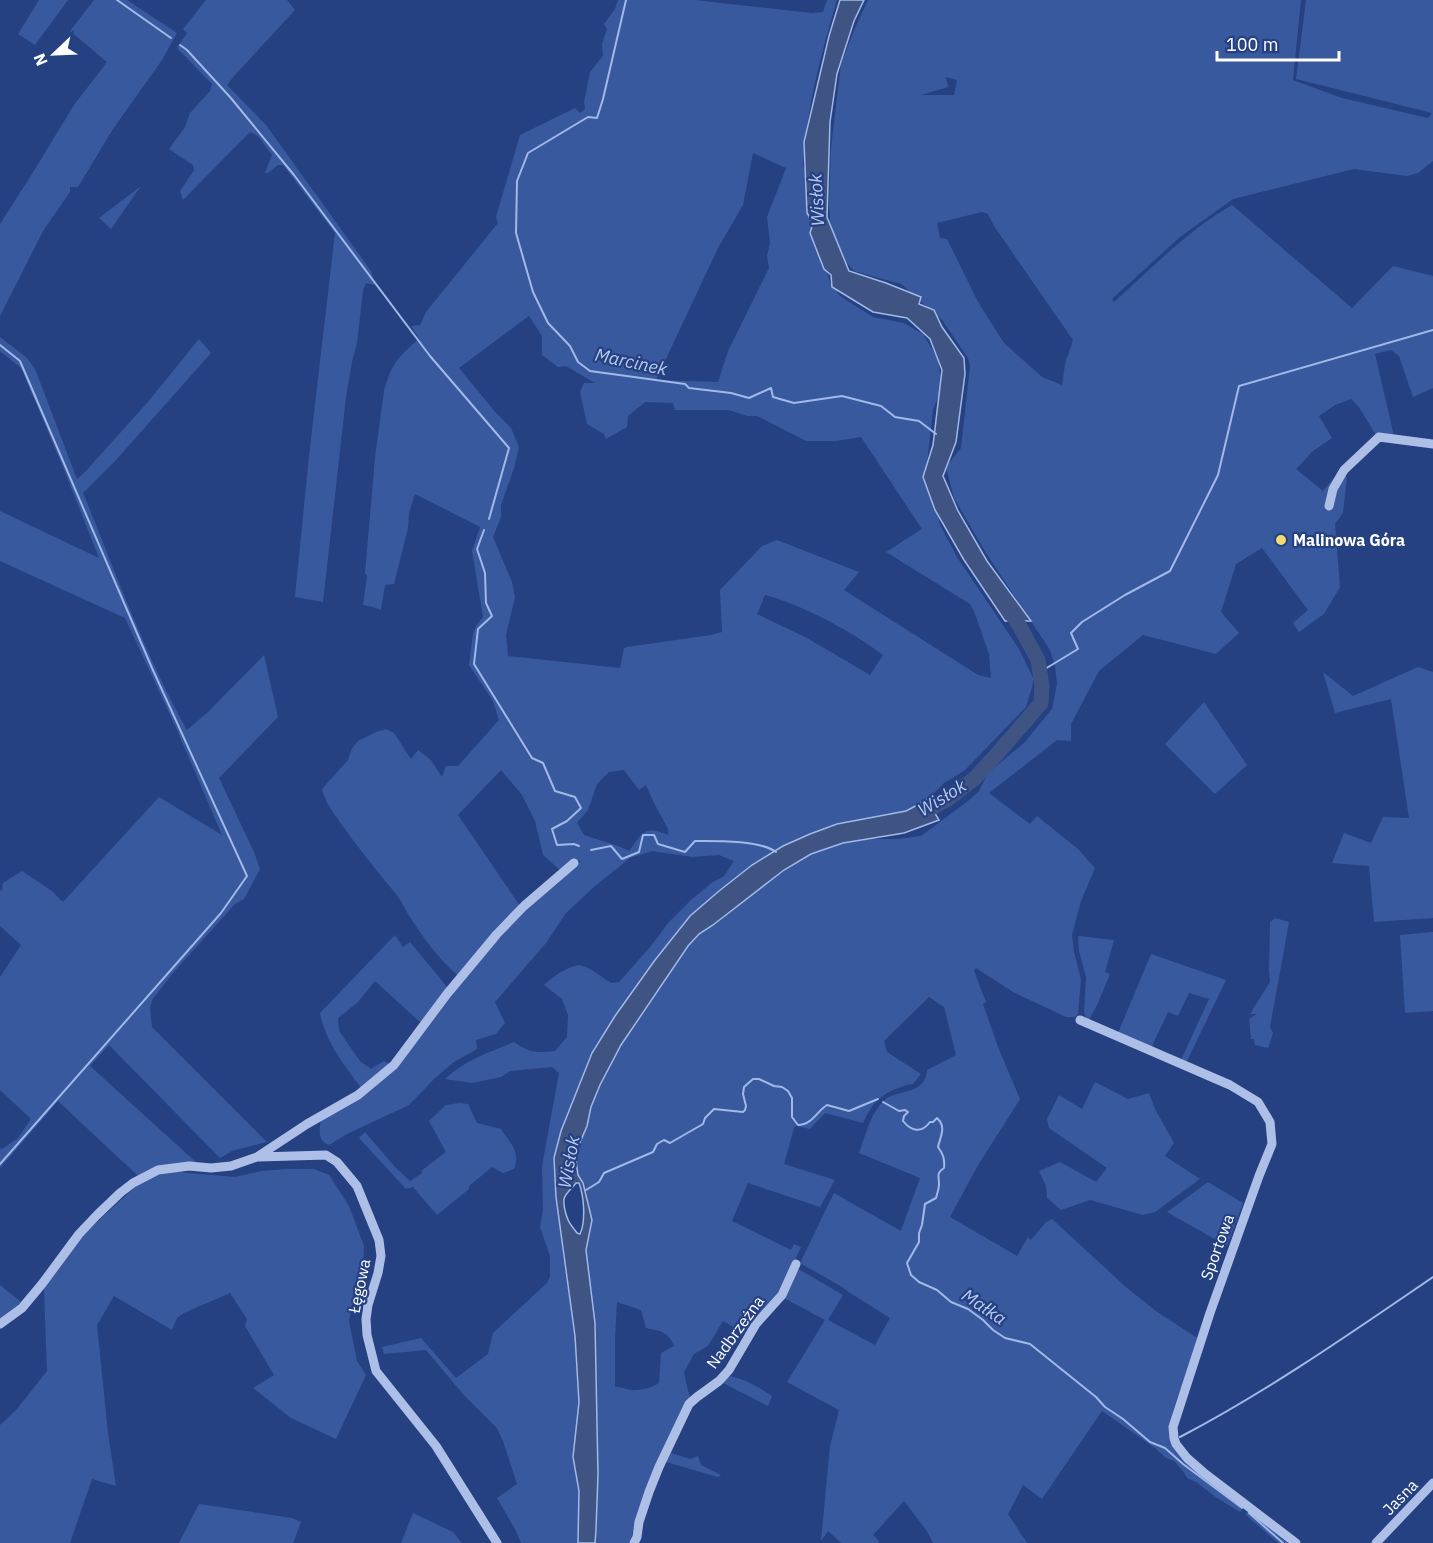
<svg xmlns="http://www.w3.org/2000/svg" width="1433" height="1543" viewBox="0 0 1433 1543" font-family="'IBM Plex Sans',sans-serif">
<rect width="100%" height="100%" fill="#254182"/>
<path fill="#39599f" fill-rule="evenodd" d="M39 0H68L35 45 18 34Z
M94 0H127L177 33 162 60 113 129 78 187H70V192L43 231 0 316V224L32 174 74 105 107 62 70 31Z
M206 0H287L295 10 234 76 227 85 266 125 371 271 375 285 366 283 363 290 357 343 352 362 346 397 323 602 295 597 309 456 335 233 283 165H278L268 173H265L272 155 258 136 250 132 183 200 180 191 194 170 193 165 169 149 185 127 190 113 210 91 212 84 177 48 187 33 183 29Z
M618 0H694L812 13 823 12 827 0H837C821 54 806 110 803 166L809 174 811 224 830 282 840 296 873 317 904 323 923 334 938 359 942 388 933 409 925 481 932 491 940 525 957 557 1019 649 1034 680 1026 707 964 771 944 783 927 800 906 811 837 824 810 834 783 846 752 865 719 891 675 934 615 1016 592 1053 561 1131 554 1158 563 1255 575 1336 579 1402 573 1457 579 1491 578 1543H521L516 1531 497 1498 517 1484 503 1441 497 1428 463 1394 426 1350 384 1354 382 1347 421 1338 456 1378 488 1354 493 1333 547 1283 550 1277V1256L540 1227 543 1210 542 1166 559 1073 552 1067 510 1071 501 1077 472 1083 445 1079C466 1059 489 1053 514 1042 529 1053 537 1053 555 1051L567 1037 568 1015 562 999 544 985C552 978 571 963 582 966 590 967 603 978 611 983L619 982 651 946 668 923 692 899 713 882 724 876 734 861 719 855 692 857 652 851 630 858 595 886 566 913 546 943 495 1002 505 1023 496 1034 476 1040 477 1049 454 1062 435 1078 409 1105 349 1133 329 1145C318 1141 319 1130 321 1121L364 1093 525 909 581 861 573 859 560 870 543 855 535 821 522 795 501 770 458 815 520 906 493 933 457 975C438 958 422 936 408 914 404 907 401 900 396 894 377 871 359 849 342 825 334 813 325 803 322 789L348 760 352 748 358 741 376 732 386 729 394 733 411 759 418 750 431 760 442 777 446 766H458L499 720 493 701 469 665 473 634 476 626 483 617 472 551 480 527 415 494 409 513 408 528 394 584 385 585 381 610 373 607 363 605 367 576 365 573 375 458 384 391C391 364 399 356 419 339L411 326 420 325 426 312 498 223 496 217 520 135 575 108 580 113 585 109 584 102 590 72 603 56 602 44 607 29 604 24 615 9ZM753 153 786 168 767 217 770 243 767 256 769 268 728 351 718 382 656 380 718 248 743 205ZM529 316 542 336V355L558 367 566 366 595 383H584L580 392 587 424 604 434 606 439 627 427 628 416 645 402 673 403 675 410H729L747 416H757L806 441H836L861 437 922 529 886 552 970 604 974 611 989 654 991 678 978 675 844 590 859 572 777 540 762 546 720 590 722 632 711 635 627 647 624 648 620 668 508 656 506 635 515 597 512 582 493 537 501 517V505L514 468 519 447 511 428 496 413 459 368ZM765 595C801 604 853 632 883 655L870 675 807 638 757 614ZM624 770 639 790 646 785 653 801 668 829V835C644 825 643 832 629 851L618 846 584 835 577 823 588 810 597 784 609 772Z
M868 0H1301L1293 80 1342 98 1428 118 1432 113 1296 79 1306 0H1433V161L1418 173 1407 176 1354 169 1233 199 1180 237 1112 299 1114 302C1152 268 1188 230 1232 205L1352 308 1393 266 1433 276V388L1413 397 1399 356 1391 350 1375 354 1394 436 1376 435 1359 407 1351 399 1335 405 1319 416 1332 438 1313 451 1296 469 1323 491 1338 473 1347 477 1343 513 1335 524 1340 587 1324 614 1299 632 1293 623 1308 610 1262 548 1236 564 1221 612 1239 633 1216 654 1143 635 1099 671 1071 724V741L1057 740 989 793 1030 824 1037 816 1078 849 1095 868 1081 901 1072 935 1074 952 1081 979 1078 1014 1075 1017H1066L1013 992 976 968 974 971 986 1002 983 1004 998 1047 1020 1099 977 1167 950 1217 1017 1256 1028 1237 1031 1240 1046 1222 1052 1219 1127 1288 1156 1311 1197 1338C1193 1350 1190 1362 1186 1374 1178 1398 1166 1419 1174 1443L1244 1506 1240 1512 1217 1498 1196 1482 1187 1478 1183 1471 1174 1461 1166 1458 1155 1448 1102 1411 1042 1499 1023 1485 1008 1514 1027 1543H933L927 1531 904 1501 873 1535 879 1541 878 1543H841L828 1531 821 1541 830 1446 839 1410 787 1382 825 1320 782 1297 794 1270H800L843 1295 828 1320 875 1345 890 1318 850 1293 842 1287 800 1263 834 1193 901 1231 920 1178 859 1153C865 1137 869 1118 880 1105 882 1103 884 1100 887 1098 900 1090 926 1094 927 1070L956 1055 944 1007 929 997 884 1041 887 1052 921 1074 913 1084C907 1084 901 1087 895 1089 876 1098 872 1105 863 1123L825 1113 810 1129 796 1126 794 1128 784 1164 835 1180 820 1207 748 1183 732 1221 791 1250 794 1244 801 1247 778 1295 747 1335 723 1321 708 1346 694 1354 684 1372 688 1391 691 1398 635 1522 630 1543H595L596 1530 598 1474 595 1323 586 1250 592 1220 583 1183 578 1175 576 1161 578 1147 587 1126 591 1107 600 1085 621 1045 688 946 699 934 713 925 784 870 811 854 843 843 873 839H897L921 836 968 801 979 791 988 773 1024 743 1052 709 1057 684 1055 666 1050 650 986 553 954 498 946 467 961 448 970 366 968 358 942 320 901 284 854 271 832 246 829 206 831 148 841 64 855 28ZM946 77 957 80 954 95H921L948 87ZM982 212 988 214 994 226 1073 340 1065 364 1062 385 1042 377 1004 343 978 302 947 239 940 238 937 223ZM617 1302 641 1310 646 1328C660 1331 668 1331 674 1346L661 1353 659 1383C652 1388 639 1391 630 1390 624 1389 621 1386 615 1387V1338Z
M141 186 111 229 99 218Z
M0 337 27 358 35 369 77 479 85 472 147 403 199 339 211 353 116 460 83 493C116 573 145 655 187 730L208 712 264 655 278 717 219 778 254 852 260 869 244 899 235 904 172 974 152 1000 150 1009 152 1027 267 1142 232 1151 220 1158 109 1045 90 1066 198 1164 138 1176 58 1101 0 1168V1148L2 1149 18 1138 31 1119 0 1090V977L21 945 0 926V890L2 891 3 883 22 871 52 891 63 902 159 797 222 835 177 730 125 618 0 561V511L99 558 63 467 21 368 0 351Z
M1418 667 1433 672V918L1374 922 1369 866 1332 863 1344 833 1371 843 1383 817 1409 818 1391 699 1335 713 1323 672 1353 696Z
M1204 702 1247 765 1215 794 1165 744Z
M1275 918 1289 922 1270 1027 1273 1033 1268 1048 1255 1045 1254 1039H1251L1249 1019 1257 1014H1250L1270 982 1269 970 1270 922Z
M1433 932V1011L1405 1013 1400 935Z
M395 935 403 947 410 942 448 988 421 1023 375 981 358 1002 338 1018 339 1031 360 1061 371 1069 384 1061 390 1064 361 1088C343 1063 326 1043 320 1013Z
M1078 936 1114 940 1105 972 1110 974 1098 1003 1089 1020 1086 1018 1084 1012 1086 977 1079 951Z
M1151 954 1226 980 1186 1063 1181 1060 1209 999 1189 993 1178 1016 1168 1012 1151 1048 1118 1033Z
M1095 1082 1128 1099 1149 1093 1155 1109 1174 1143 1165 1156 1200 1179 1155 1212 1143 1215 1090 1200 1061 1210 1047 1198 1046 1186 1039 1171 1060 1162 1096 1182 1107 1168 1049 1128 1047 1119 1059 1095 1082 1109Z
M459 1103 468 1104 477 1123 501 1129C510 1143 521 1152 514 1169L503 1173 492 1167 469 1186V1189L437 1215 413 1187 406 1189 359 1138 365 1132 395 1167 410 1181 422 1173 421 1171 446 1152 429 1121 446 1105Z
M286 1169H314L329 1175 349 1206 364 1246 363 1270 354 1293 349 1321 357 1361 366 1375 336 1439 291 1418 253 1388 274 1375 245 1326 247 1319 230 1293 184 1313 177 1318 172 1330 114 1296 97 1325 108 1433 116 1486 92 1479 70 1543H0V1425L17 1409 47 1371 44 1289 83 1235 135 1187 156 1175 176 1171 188 1173 235 1177 262 1171Z
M1208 1182 1243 1203 1227 1246 1167 1212Z
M0 1285 21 1302 0 1320Z
M729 1376C746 1379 758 1387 772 1396L768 1406 721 1382Z
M671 1453 690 1459 698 1456 701 1465 721 1475 718 1477 666 1462Z
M199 1504 292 1518 301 1522 293 1543H179Z
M1250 1511 1291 1543H1278L1247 1516 1245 1513Z
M413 1513 453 1532 462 1543H401Z"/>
<path fill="#405484" stroke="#a1b9e8" stroke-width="1.5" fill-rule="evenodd" d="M840 0H864L854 21 837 74 830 122 827 217 849 271 886 283 921 297 919 304 934 310 942 327 964 358 965 374 956 442 943 476 958 511 987 561 1031 621H1005L964 560 935 510 923 477 933 445 942 370 930 339 907 318 873 312 832 287 831 275 824 269 810 233 813 223 807 213 804 142 829 36Z
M927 800 939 820 904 833 843 843 811 854 784 870 713 925 699 934 688 946 621 1045 600 1085 591 1107 587 1126 578 1147 576 1161 578 1175 583 1183 592 1220 586 1250 595 1323 598 1474 596 1530 595 1543H578L579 1491 573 1457 579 1402 575 1336 556 1197 554 1158 561 1131 592 1053 615 1016 655 960 690 916 719 891 752 865 783 846 810 834 837 824 906 811ZM576 1183H579C584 1196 586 1221 580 1234L577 1233C575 1230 573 1228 571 1225 567 1220 563 1206 564 1199 565 1194 573 1187 576 1183Z"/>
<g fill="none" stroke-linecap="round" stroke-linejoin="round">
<path stroke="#a1b9e8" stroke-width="2" d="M117 0 171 38
M626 0 603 99 597 118 588 117 528 153 517 181 516 233 533 292 548 323 570 346 578 362 590 371 685 384 689 388 731 393 749 398 771 388 773 397 794 403 842 396 881 406 895 417 919 421 936 434
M180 45 187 50 230 97 294 175 430 356 509 448 489 519
M0 345 20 361 152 668 247 876 221 913 0 1164
M484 530 477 549 485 573 486 603 492 616 478 629 474 664 532 758 543 763 555 791 575 797 581 808 567 821 552 829 557 845 574 844 579 846
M1040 672 1078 649 1071 633 1082 622 1125 595 1170 571 1218 475 1239 386 1433 330
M591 850 611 846 622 859 639 852 643 835H654L658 844 685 852 695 841C715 841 760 840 776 852
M883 1102 899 1111 905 1110 908 1112 904 1116 903 1121C911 1131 921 1134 930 1122H933L937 1118C947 1127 940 1137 938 1147 943 1154 945 1159 944 1168 936 1173 939 1176 939 1184 939 1189 937 1194 936 1198L925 1204 922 1225 919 1233V1242L907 1263 911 1275 919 1282 937 1290 951 1302 968 1309 983 1320 993 1330 1005 1338 1030 1344 1096 1397 1105 1407 1123 1419 1150 1442 1165 1448 1183 1464 1242 1508
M586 1190 599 1182 604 1173 653 1152 657 1144 664 1140 670 1143 703 1124 705 1118 714 1109 743 1112 745 1110 746 1106 743 1094 744 1087 753 1079H759L774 1086 782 1087 788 1091 792 1098V1117L798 1125C812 1125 817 1111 827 1105L849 1111 878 1099
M1180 1437C1268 1391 1351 1333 1433 1277
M1249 1513 1283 1543"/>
<path stroke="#405484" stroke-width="15" d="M914 817 948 799 975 778 997 754 1041 703 1042 686 1038 660 1019 625 1004 603"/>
<path stroke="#adbfe7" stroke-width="9" d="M1329 506 1333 489 1344 470 1379 437 1433 444
M1080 1020 1230 1085 1258 1102 1270 1122 1272 1144 1259 1176 1210 1313 1173 1427 1174 1438 1176 1444 1187 1458 1203 1472 1296 1543
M259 1157 326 1155 337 1162 357 1186 379 1240 381 1256 378 1273 368 1305 366 1319 367 1335 376 1371 436 1446 497 1543
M0 1324 22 1308 42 1284 79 1234 97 1215 120 1193 133 1183 158 1170 189 1166 211 1168 231 1166 257 1157 307 1124 358 1095 394 1065 447 994 497 934 524 906 574 863
M634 1543 637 1537 639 1522 649 1492 659 1467 689 1404 697 1397 719 1381 729 1370 756 1324 782 1295 796 1264
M1376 1543 1433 1483"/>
</g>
<circle fill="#f1dc71" stroke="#254182" stroke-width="2" cx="1281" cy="540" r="6"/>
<g text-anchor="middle" stroke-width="4.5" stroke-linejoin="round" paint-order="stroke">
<g font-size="16" font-weight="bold" fill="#fff" stroke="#254182" text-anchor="start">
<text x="1293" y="546">Malinowa Góra</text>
</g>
<g font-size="16" fill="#fff" stroke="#254182">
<text transform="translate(1217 1247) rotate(-70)" y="6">Sportowa</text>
<text transform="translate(359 1286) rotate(-78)" y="6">Łęgowa</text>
<text transform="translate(735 1332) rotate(-54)" y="6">Nadbrzeżna</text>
<text transform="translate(1400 1497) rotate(-46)" y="6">Jasna</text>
</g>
<g font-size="18" font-style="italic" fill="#b8caef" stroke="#254182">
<text transform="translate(817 200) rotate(-93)" y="6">Wisłok</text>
<text transform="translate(631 362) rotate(12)" y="6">Marcinek</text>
<text transform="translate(942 798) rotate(-32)" y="6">Wisłok</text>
<text transform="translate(569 1162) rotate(-80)" y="6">Wisłok</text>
<text transform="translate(984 1307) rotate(34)" y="6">Małka</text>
</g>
</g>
<g transform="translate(54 54) rotate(247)" stroke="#254182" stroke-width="4.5" paint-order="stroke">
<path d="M0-4.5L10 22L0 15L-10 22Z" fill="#ffffff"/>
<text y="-9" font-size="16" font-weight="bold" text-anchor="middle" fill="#ffffff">N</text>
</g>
<path d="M1217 51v9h122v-9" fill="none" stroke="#ffffff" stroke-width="3"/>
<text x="1226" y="51" font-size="18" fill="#ffffff" stroke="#254182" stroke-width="4.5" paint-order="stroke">100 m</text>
</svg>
